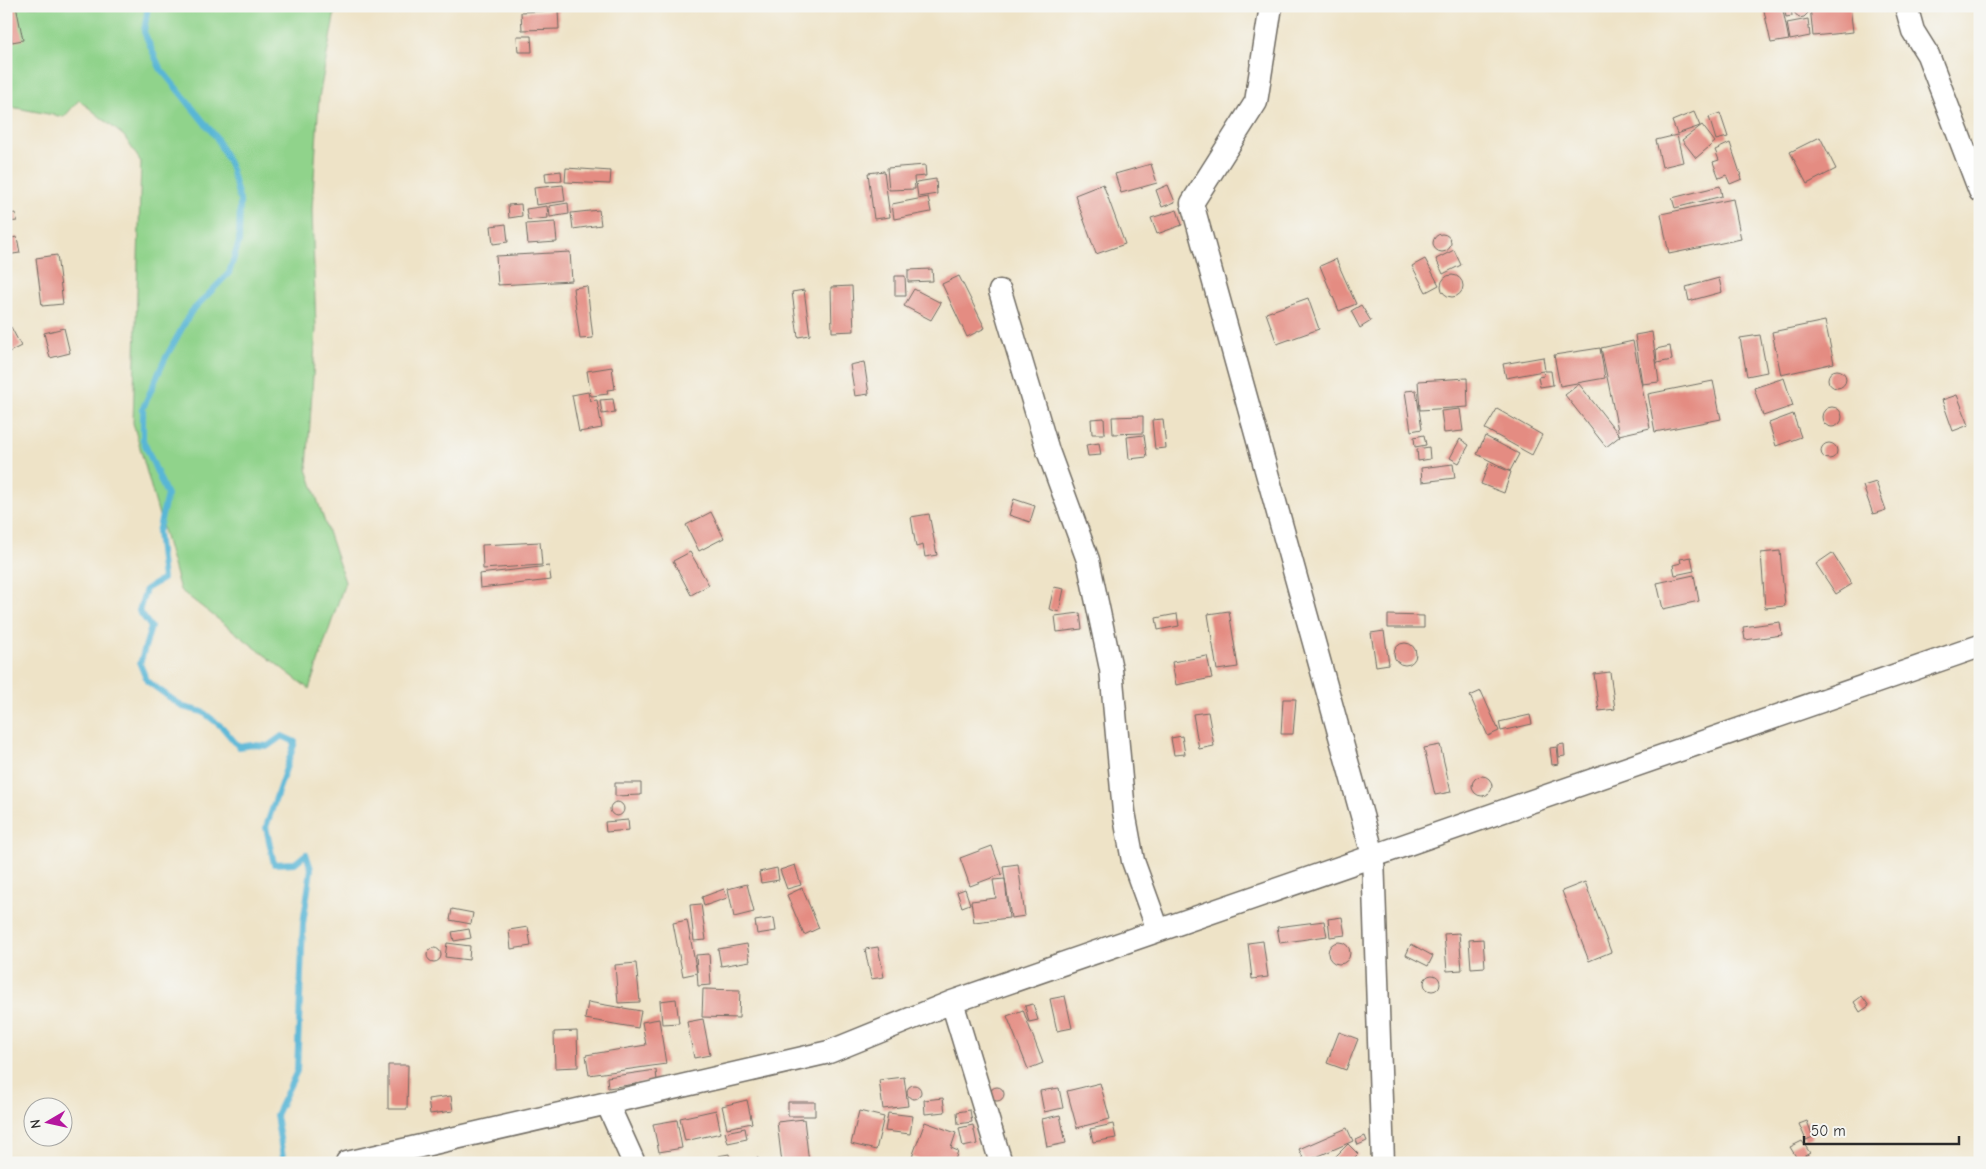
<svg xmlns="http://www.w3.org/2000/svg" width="1986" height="1169" viewBox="0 0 1986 1169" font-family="'Comic Neue',sans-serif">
<rect width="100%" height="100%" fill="#f6f6f2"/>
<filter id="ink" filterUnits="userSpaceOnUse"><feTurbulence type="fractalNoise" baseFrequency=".02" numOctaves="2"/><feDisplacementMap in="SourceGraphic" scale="10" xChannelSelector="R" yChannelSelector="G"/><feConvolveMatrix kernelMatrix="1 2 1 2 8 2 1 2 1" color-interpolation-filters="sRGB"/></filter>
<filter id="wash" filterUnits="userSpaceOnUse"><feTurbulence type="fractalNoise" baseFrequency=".0096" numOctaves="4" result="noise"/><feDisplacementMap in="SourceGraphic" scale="20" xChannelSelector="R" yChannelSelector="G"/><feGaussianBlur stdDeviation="1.12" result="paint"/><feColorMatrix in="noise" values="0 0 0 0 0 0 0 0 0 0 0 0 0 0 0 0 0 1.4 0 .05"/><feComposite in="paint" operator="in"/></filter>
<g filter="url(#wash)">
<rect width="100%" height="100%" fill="#eee3c7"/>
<path fill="#90d38b" stroke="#5e7f5b" d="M6 6H336L319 98 312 210 316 329 307 469 345 582 309 689 180 590 133 423 141 162 124 136 79 100 64 117 6 106Z"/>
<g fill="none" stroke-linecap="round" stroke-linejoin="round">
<path stroke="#58b6d6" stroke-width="6" d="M148 6 144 32 160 68 216 137 230 165 240 201 239 242 229 273 191 312 165 359 143 408V440L167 495 158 532 163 579 146 589 139 611 151 627 140 664 147 681 183 707 203 712 222 727 239 747 252 745 268 746 282 736 295 742 266 827 274 864 295 863 306 854 311 869 303 924 297 1071 276 1115 284 1163"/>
</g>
<g id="blocks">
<path fill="#e48c82" d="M16 6 23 40 12 42 6 8Z
M1763 6H1782L1789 40 1771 43Z
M1784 6H1791L1792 16 1786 17Z
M1794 6H1808V13L1804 17 1799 18 1793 11Z
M1810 6H1850L1853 32 1813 36Z
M558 10 559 29 522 30 521 12Z
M1808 19 1810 36 1790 40 1787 23Z
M517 36H531L532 52H518Z
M1694 112 1700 126 1677 134 1672 121Z
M1720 113 1728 137 1716 140 1709 117Z
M1702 125 1715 142 1696 158 1682 140Z
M1677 135 1683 162 1662 167 1656 140Z
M1820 137 1836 169 1807 184 1790 152Z
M1730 143 1742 179 1730 184 1726 175 1719 178 1713 162 1719 160 1715 150Z
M1151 164 1157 183 1121 193 1115 174Z
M925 165 926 176 914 177 915 189 889 190 887 168Z
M566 168 611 171 610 184 565 182Z
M561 171 562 181 546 182 545 173Z
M884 171 890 217 874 219 868 173Z
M936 179 937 194 918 197 916 182Z
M1103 184 1125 244 1096 254 1075 195Z
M563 185 565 201 536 205 534 188Z
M1168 185 1175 202 1162 207 1156 190Z
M1720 186 1722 196 1675 208 1672 198Z
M928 197 931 212 894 219 892 204Z
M1733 199 1741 239 1669 254 1661 214Z
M568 203 569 214 550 217 549 206Z
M521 204 522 216 509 218 508 205Z
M547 206 548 218 528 220 526 209Z
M599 210 601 225 573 229 571 213Z
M1177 210 1182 225 1157 234 1151 218Z
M16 213 17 221 7 222 6 214Z
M555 222 557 242 528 244 526 224Z
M506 224 508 242 493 244 491 226Z
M1433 243a9 9 0 1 1 18 0a9 9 0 1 1-18 0Z
M17 237 20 253 6 255V239Z
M1454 250 1461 265 1443 274 1436 259Z
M570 252 572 281 498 285 496 256Z
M57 255 63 304 42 306 36 258Z
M1336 259 1356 304 1339 311 1320 266Z
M1425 259 1439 285 1426 292 1412 266Z
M932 269 933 281 908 282V270Z
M1441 286a11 11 0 1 1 22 0a11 11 0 1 1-22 0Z
M895 276H905L906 296H895Z
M959 276 985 328 967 337 942 284Z
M1719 278 1722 292 1689 301 1686 287Z
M587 286 593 338 580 339 573 288Z
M852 286 854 331 832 332 831 287Z
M914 289 941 303 931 320 904 306Z
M804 290 810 335 798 337 792 292Z
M1308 298 1319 329 1277 344 1266 313Z
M1361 305 1371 321 1360 328 1351 311Z
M1825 321 1834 363 1781 375 1772 332Z
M11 327 21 346 9 352 6 347V330Z
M64 328 70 353 50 358 44 333Z
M1652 332 1659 382 1642 384 1635 335Z
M1760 335 1767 372 1747 376 1740 338Z
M1633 341 1650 428 1619 435 1601 348Z
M1670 346 1672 360 1657 363 1656 349Z
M1600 348 1605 378 1560 386 1554 355Z
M1543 357 1545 371H1551L1553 385 1540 387 1538 377 1544 376 1543 371 1506 378 1503 364Z
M864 362 869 394 855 396 850 365Z
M612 367 615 389 607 390 608 394 591 396 587 371Z
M1828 379a9 9 0 1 1 18 0a9 9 0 1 1-18 0Z
M1467 378 1468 407 1420 410 1418 381Z
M1784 378 1793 406 1763 416 1754 388Z
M1713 381 1721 419 1655 432 1648 394Z
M1579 384 1620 436 1606 447 1565 395Z
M1416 390 1422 429 1411 431 1405 391Z
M588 392 590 401 597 400 602 428 579 432 572 395Z
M1957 395 1969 425 1953 431 1942 400Z
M613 399 615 412 602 414 600 400Z
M1822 417a10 10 0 1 1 20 0a10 10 0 1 1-20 0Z
M1460 409 1463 431 1444 433 1441 411Z
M1497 409 1542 435 1532 455 1485 429Z
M1793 414 1801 437 1776 446 1769 423Z
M1143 416V433L1113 434 1112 417Z
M1104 418 1105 434H1092L1091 419Z
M1163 419 1166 448 1155 449 1152 420Z
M1144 435 1147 457 1129 459 1127 437Z
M1424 435 1426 445 1415 447 1414 437Z
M1485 436 1519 454 1510 471 1477 454Z
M1460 439 1469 445 1459 463 1450 458Z
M1821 451a8 8 0 1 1 16 0a8 8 0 1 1-16 0Z
M1099 443 1101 455 1088 456 1086 445Z
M1429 447 1430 459 1418 461 1417 449Z
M1489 463 1511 472 1504 493 1481 484Z
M1453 464 1455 478 1422 482 1421 468Z
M1876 482 1886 510 1873 514 1863 486Z
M1014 499 1035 506 1030 522 1009 515Z
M711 512 724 538 699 551 686 525Z
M929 514 937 555 925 557 923 545 916 547 911 517Z
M540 542 542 565 483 569 482 545Z
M1780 551 1785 606 1765 608 1761 553Z
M690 552 709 585 691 595 673 561Z
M1832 553 1852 584 1836 594 1816 564Z
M1691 557 1694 571 1675 575 1673 565 1681 563 1680 559Z
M549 566 551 580 480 588 479 574Z
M1694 575 1699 601 1663 609 1657 583Z
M1054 587 1064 589 1059 612 1049 609Z
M1229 611 1238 667 1217 670 1208 614Z
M1080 613 1082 629 1057 632 1055 616Z
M1177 614 1179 626 1158 630 1156 618Z
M1388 615 1424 616V628H1388Z
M1780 622 1782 635 1745 640 1743 627Z
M1384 631 1389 664 1376 666 1371 633Z
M1394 654a11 11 0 1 1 22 0a11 11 0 1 1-22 0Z
M1207 656 1212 678 1176 685 1172 662Z
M1610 672 1615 709 1599 711 1594 674Z
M1481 691 1499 731 1488 736 1470 696Z
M1283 699H1296L1293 734H1281Z
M1208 712 1214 746 1199 749 1193 714Z
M1530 715 1532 724 1501 731 1499 722Z
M1182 736 1185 754 1174 755 1171 738Z
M1564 744 1565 756 1559 757 1558 745Z
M1440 745 1451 792 1435 795 1424 748Z
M1557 747 1559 764 1552 765 1550 748Z
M1472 786a10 10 0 1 1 20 0a10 10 0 1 1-20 0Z
M615 783H641V795L615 796Z
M610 809a7 7 0 1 1 14 0a7 7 0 1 1-14 0Z
M628 820 629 830 606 832 605 822Z
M992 846 1002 874 970 886 960 858Z
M1018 864 1025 916 1011 918 1003 866Z
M795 865 801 885 787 889 780 870Z
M777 868 779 880 761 883 759 872Z
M1005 879 1009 918 974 922 971 901 996 898 993 880Z
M1585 882 1611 952 1589 961 1562 891Z
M747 884 754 912 734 917 728 889Z
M802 888 819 928 804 935 787 895Z
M724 889 727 898 704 906 702 897Z
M965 889 970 904 962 907 957 892Z
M701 904 706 940 694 941 690 905Z
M452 909 473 913 471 924 450 920Z
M1342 917 1345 935 1330 937 1328 919Z
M774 918 776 931 757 934 755 921Z
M687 920 697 973 683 976 673 923Z
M1324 921 1327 936 1280 943 1277 927Z
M528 927 531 946 511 949 509 930Z
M469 929 471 938 454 941 452 932Z
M1459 933 1462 970 1447 971 1444 934Z
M1483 939 1485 967 1471 968 1469 940Z
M1263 941 1268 977 1252 979 1248 943Z
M1328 953a11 11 0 1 1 22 0a11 11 0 1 1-22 0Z
M447 943 470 946 469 960 445 957Z
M747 944 750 961 721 966 718 949Z
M1411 944 1433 956 1428 966 1406 955Z
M878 947 884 977 871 979 865 949Z
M427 955a7 7 0 1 1 14 0a7 7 0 1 1-14 0Z
M709 954 711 985 698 986 696 955Z
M636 963 640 1002 618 1003 615 965Z
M1424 983a8 8 0 1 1 16 0a8 8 0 1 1-16 0Z
M703 989 740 990 739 1018 702 1017Z
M1065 996 1072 1028 1057 1031 1050 999Z
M1862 996 1869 1006 1860 1012 1854 1002Z
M676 999 679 1023 662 1024 660 1001Z
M588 1002 641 1011 638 1028 585 1019Z
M1033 1004 1038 1020 1029 1022 1025 1006Z
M1023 1010 1043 1063 1028 1069 1007 1016Z
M659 1019 666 1064 589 1075 586 1055 646 1045 642 1022Z
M703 1019 710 1055 694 1058 687 1022Z
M577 1031 578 1067 555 1068 554 1032Z
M1339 1032 1358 1039 1346 1070 1327 1063Z
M388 1065H408L407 1109H388Z
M656 1070 657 1081 608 1088 607 1077Z
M904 1077 908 1106 883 1109 879 1080Z
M1100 1083 1110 1119 1077 1128 1067 1091Z
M907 1092a7 7 0 1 1 14 0a7 7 0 1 1-14 0Z
M990 1094a7 7 0 1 1 14 0a7 7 0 1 1-14 0Z
M1059 1088 1063 1108 1044 1112 1040 1091Z
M451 1096 453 1111 430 1114 428 1099Z
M943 1098 945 1112 925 1114 924 1100Z
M747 1100 752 1123 727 1128 722 1106Z
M788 1102H815V1116H788Z
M716 1110 721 1133 685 1141 680 1118Z
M970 1110 972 1122 958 1124 957 1112Z
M859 1111 884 1117 876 1150 851 1144Z
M888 1113 913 1116 910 1134 885 1131Z
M1060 1115 1066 1143 1047 1147 1042 1119Z
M804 1119 809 1163H782L777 1122Z
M677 1120 682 1148 659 1152 653 1124Z
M1807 1121 1813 1137 1806 1140 1799 1124Z
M925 1122 956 1133 951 1148 958 1151 954 1163H927L912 1157Z
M1113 1124 1116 1138 1093 1142 1090 1129Z
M973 1125 977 1144 963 1147 959 1128Z
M745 1128 747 1139 728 1143 725 1132Z
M1347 1128 1353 1141 1305 1162 1299 1149Z
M1365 1136 1367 1141 1358 1145 1356 1140Z
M1802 1141 1810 1153 1798 1160 1790 1147Z
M1348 1144 1358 1154 1349 1163H1338L1334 1158Z
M729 1154 730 1161 719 1163 718 1156Z
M674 1158V1163H659L658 1160Z
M758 1158 759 1163H735V1162Z"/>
</g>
</g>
<g filter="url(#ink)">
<use href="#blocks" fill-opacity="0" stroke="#6f6b62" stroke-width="1"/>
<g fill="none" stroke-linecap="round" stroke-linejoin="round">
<defs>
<path id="minor" d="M1271 6 1256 102 1192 203 1373 855 1383 1163
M1906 6 1913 31 1928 55 1980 191
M1000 291 1048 451 1088 560 1111 669 1124 812 1133 861 1158 930
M952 1002 1001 1163
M607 1103 634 1163
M347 1163 829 1052 952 1002 1980 646"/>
</defs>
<use href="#minor" stroke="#6f6b62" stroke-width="25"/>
<use href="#minor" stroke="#fff" stroke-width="22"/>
</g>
</g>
<rect width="1986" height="1169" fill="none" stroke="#f6f6f2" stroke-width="25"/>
<g transform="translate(48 1122) rotate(261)"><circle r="24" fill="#f6f6f2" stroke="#a5a5a2"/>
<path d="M0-4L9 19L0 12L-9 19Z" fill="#b5179e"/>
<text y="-8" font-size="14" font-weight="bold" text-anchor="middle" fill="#2b2b2b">N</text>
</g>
<path d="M1804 1136v8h155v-8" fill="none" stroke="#2b2b2b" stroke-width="2.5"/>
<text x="1811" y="1136" font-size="15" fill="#2b2b2b" stroke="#f6f6f2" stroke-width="4" paint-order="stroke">50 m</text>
</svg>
